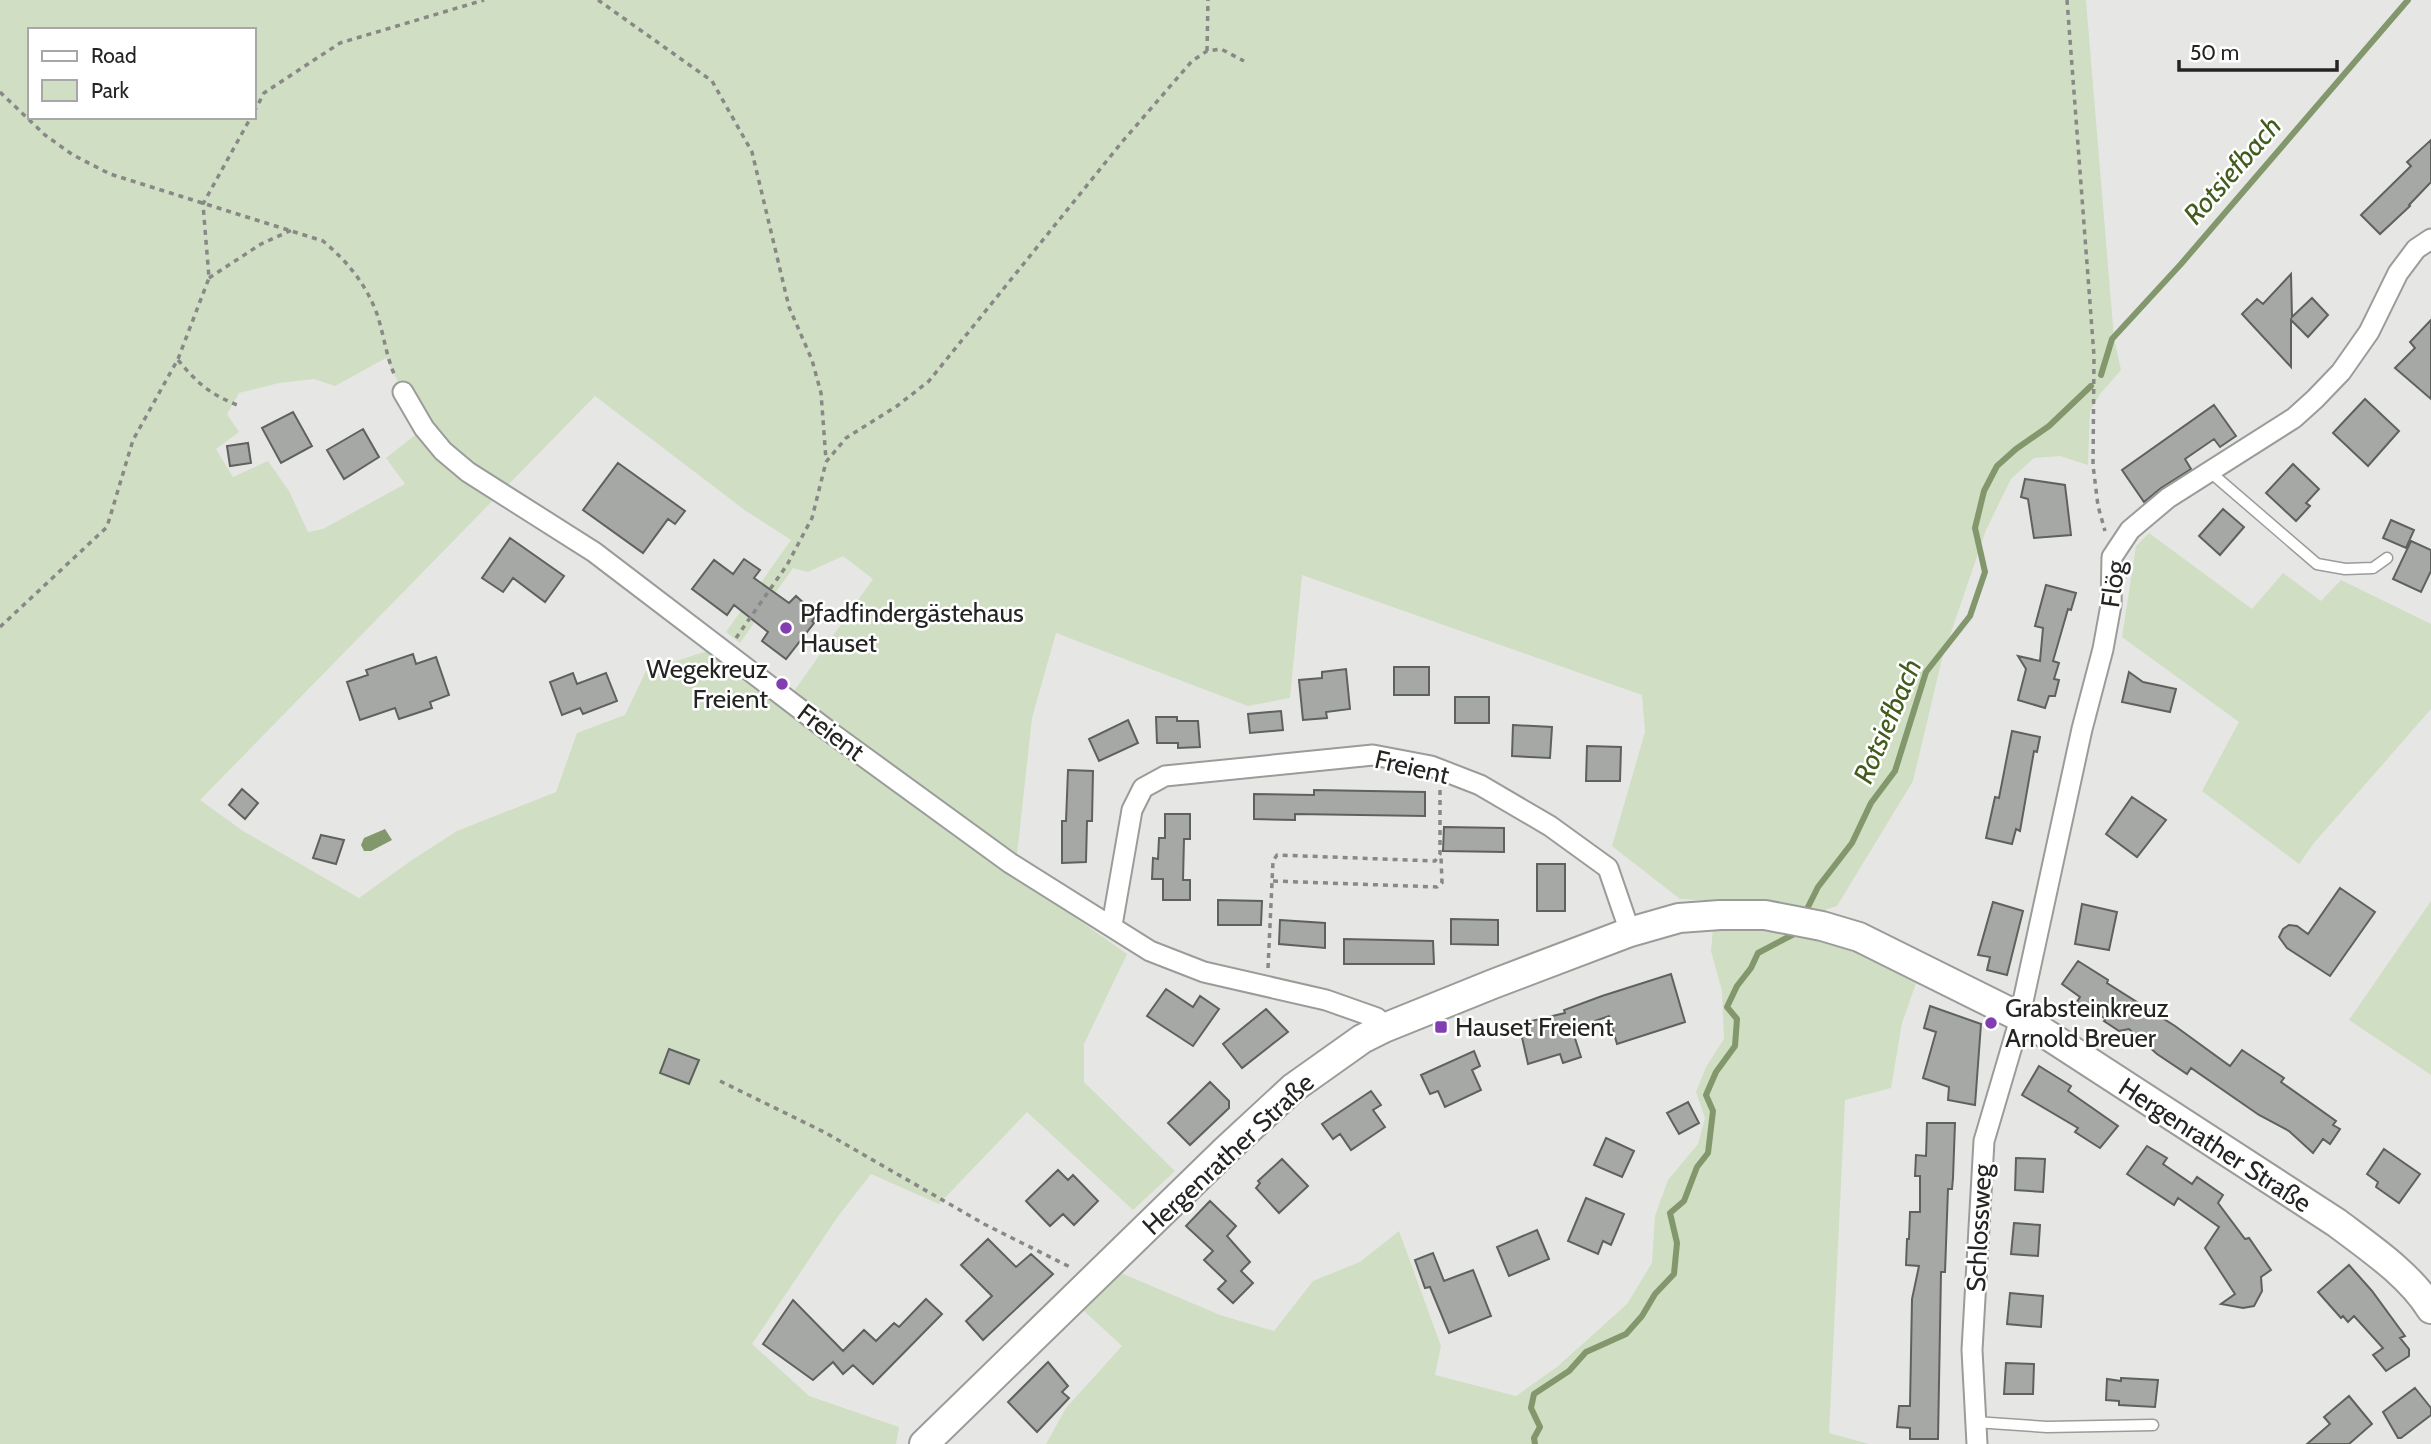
<svg xmlns="http://www.w3.org/2000/svg" width="2431" height="1444" viewBox="0 0 2431 1444" font-family="Cabin,sans-serif">
<rect width="100%" height="100%" fill="#e6e7e4"/>
<path fill="#d0dec3" fill-rule="evenodd" d="M0 0H2086L2114 338 2121 370 2100 394 2090 411 2088 465 2060 456 2034 458 2011 479 1986 530 1942 659 1913 781 1837 906 1815 913 1754 903 1680 899 1612 846 1645 732 1642 695 1302 575 1290 698 1248 706 1056 633 1032 718 1017 855 792 694 873 579 843 556 808 572 793 568 740 643 726 632 791 540 746 511 595 396 200 800 243 831 359 898 412 860 457 831 556 792 577 733 625 715 646 671 713 649 1015 875 1127 954 1084 1044V1082L1175 1171 1133 1210 1027 1112 939 1204 871 1174 839 1215 752 1344 809 1396 899 1427 896 1444H0ZM30 30H254V117H30ZM386 358 403 392 424 428 386 458 405 484 323 529 308 532 289 491 268 461 233 477 216 449 239 432 227 414 239 393 279 383 314 379 335 386Z
M2149 533 2252 609 2283 573 2321 601 2341 580 2431 624V709L2314 843 2299 864 2202 791 2239 722 2122 637 2136 546Z
M2431 901V1075L2349 1020Z
M1757 926 1838 944 1916 983 1902 1023 1891 1088 1845 1100 1829 1433 1869 1444H1046L1066 1408 1122 1346 1083 1310 1121 1273 1220 1315 1274 1331 1313 1281 1360 1262 1399 1231 1441 1346 1435 1375 1516 1396 1557 1367 1627 1304 1652 1263 1655 1216 1668 1180 1698 1144 1705 1118 1696 1092 1706 1067 1724 1039 1722 991 1711 951 1713 929Z"/>
<path fill="#82976c" d="M385 829 392 840 371 851H364L361 845 364 838Z"/>
<g fill="none" stroke-linecap="round" stroke-linejoin="round">
<path stroke="#82976c" stroke-width="6" d="M2101 375 2112 339 2181 264 2408 0
M1808 907 1818 887 1852 843 1871 803 1895 771 1926 672 1970 616 1985 572 1975 528 1984 491 1997 466 2016 449 2049 426 2091 386
M1535 1444 1534 1438 1540 1427 1531 1408 1534 1394 1569 1371 1586 1352 1626 1334 1642 1316 1655 1294 1674 1274 1677 1243 1670 1213 1684 1201 1697 1167 1708 1153 1713 1111 1706 1095 1716 1072 1735 1046 1737 1019 1727 1007 1737 986 1751 968 1758 953 1796 933"/>
</g>
<path fill="#a6a8a5" stroke="#5f615d" stroke-width="2" d="M2431 140V182L2409 205 2410 206 2380 234 2361 215 2411 166 2407 162Z
M2291 274 2292 317 2312 298 2328 315 2308 337 2291 320V367L2242 314 2257 299 2263 304Z
M2431 320V399L2395 368 2415 348 2410 342Z
M2365 399 2399 431 2368 466 2333 433Z
M2214 405 2236 436 2220 447 2214 439 2185 459 2191 469 2161 488 2144 502 2122 470Z
M293 412 312 446 281 463 262 428Z
M363 429 379 457 344 479 327 450Z
M248 443 251 463 230 466 227 446Z
M618 463 685 511 675 524 668 519 643 553 583 510Z
M2293 464 2319 489 2306 503 2310 506 2296 521 2266 493Z
M2025 479 2065 485 2071 535 2034 538 2028 499 2021 497Z
M2223 509 2244 527 2220 555 2199 536Z
M2391 520 2414 530 2406 548 2383 538Z
M510 538 564 576 545 602 513 578 503 592 482 578Z
M2411 541 2431 550V571L2421 592 2393 579Z
M744 559 760 570 754 578 789 603 796 596 817 615 812 621 814 623 786 659 762 641 768 632 734 605 727 615 692 589 714 560 733 574Z
M2046 585 2076 593 2071 610 2068 609 2053 661 2059 663 2054 679 2059 680 2055 696H2049L2045 708 2018 700 2026 669 2018 656 2040 661 2043 628 2035 626Z
M413 654 416 664 436 657 449 695 430 702 432 708 399 719 395 708 360 720 347 682 368 675 366 670Z
M1394 667H1429V695H1394Z
M1346 669 1350 709 1326 712 1327 718 1303 720 1299 680 1322 678V672Z
M2129 672 2143 682 2176 689 2170 712 2122 702Z
M573 673 577 684 606 673 617 701 583 714 580 708 562 715 550 682Z
M1455 697H1489V723H1455Z
M1281 711 1283 730 1250 733 1248 714Z
M1156 717H1177V721H1198L1200 747 1178 748V743H1157Z
M1128 720 1138 743 1099 761 1089 739Z
M1513 725 1552 727 1550 758 1512 756Z
M2012 731 2040 737 2037 752 2034 751 2020 831 2016 829 2012 844 1986 838 1995 797 1999 798Z
M1587 746 1621 747 1620 781H1586Z
M1068 770 1093 771 1092 821H1087L1086 862 1062 863V821H1066Z
M242 789 258 803 245 819 229 805Z
M1314 790 1425 792V816L1295 814V820L1254 819V794L1314 795Z
M2132 797 2166 820 2137 857 2106 834Z
M1165 814H1190V839H1184L1183 880H1190V900H1163V879H1152L1153 858 1158 859 1159 838H1165Z
M1444 827 1504 828V852L1443 851Z
M321 835 344 840 336 864 313 858Z
M1537 864H1565V911H1537Z
M2340 888 2375 912 2330 976 2287 948 2279 937 2283 929 2289 925 2297 926 2308 934Z
M1218 900 1262 901 1261 925H1218Z
M1993 902 2023 911 2007 975 1987 970 1990 957 1978 955Z
M2082 904 2117 912 2109 950 2075 944Z
M1451 919 1498 920V945L1451 944Z
M1280 920 1325 923V948L1279 944Z
M1344 939 1433 941 1434 964H1344Z
M2078 961 2108 980 2107 983 2175 1026 2230 1066 2242 1050 2284 1078 2281 1082 2336 1121 2333 1125 2340 1129 2330 1144 2323 1139 2313 1153 2289 1131 2259 1115 2191 1068 2187 1074 2157 1054 2129 1029 2119 1031 2104 1021 2106 1019 2077 1002 2080 997 2062 984Z
M1671 974 1685 1022 1617 1044 1609 1016 1572 1029 1581 1057 1563 1063 1560 1054 1528 1064 1519 1024 1565 1013 1564 1010 1602 996Z
M1166 989 1193 1007 1200 996 1219 1009 1193 1046 1147 1016Z
M1930 1006 1981 1024 1975 1105 1948 1100 1949 1087 1923 1078 1936 1032 1924 1028Z
M1266 1009 1288 1032 1242 1068 1223 1044Z
M669 1049 699 1060 689 1084 660 1073Z
M1474 1051 1480 1066 1472 1070 1481 1090 1445 1107 1438 1091 1430 1094 1421 1075Z
M2039 1066 2071 1086 2068 1091 2118 1126 2100 1148 2075 1132 2078 1128 2022 1095Z
M1210 1082 1229 1101V1108L1190 1145 1168 1123Z
M1371 1091 1381 1105 1373 1110 1385 1127 1351 1150 1340 1134 1333 1139 1322 1124Z
M1688 1102 1699 1123 1679 1134 1667 1113Z
M1927 1123H1955L1953 1178 1952 1189H1948L1945 1272H1941L1938 1439H1910V1428L1897 1427 1899 1406H1910L1912 1299 1919 1266 1906 1265 1907 1239H1909L1910 1212H1920V1176H1915L1916 1155 1926 1156Z
M1606 1138 1634 1151 1622 1177 1594 1165Z
M2147 1146 2167 1158 2163 1164 2192 1184 2197 1177 2223 1195 2218 1203 2245 1239 2249 1238 2271 1270 2261 1277 2262 1291 2254 1306 2243 1308 2221 1304 2235 1294 2205 1248 2219 1227 2178 1198 2174 1205 2127 1174Z
M2384 1149 2420 1174 2399 1203 2376 1187 2378 1182 2367 1174Z
M2016 1158 2045 1159 2043 1192 2015 1190Z
M1282 1159 1308 1186 1279 1213 1256 1188 1260 1183 1258 1181Z
M1058 1170 1068 1180 1073 1175 1098 1201 1074 1225 1063 1214 1050 1226 1026 1201Z
M1586 1198 1624 1214 1611 1245 1603 1241 1598 1254 1568 1241Z
M1210 1201 1236 1226 1227 1236 1250 1262 1241 1271 1253 1283 1233 1303 1218 1289 1226 1281 1204 1260 1213 1251 1186 1226Z
M2014 1223 2040 1225 2038 1256 2011 1254Z
M1537 1230 1549 1259 1509 1276 1497 1247Z
M988 1239 1016 1267 1031 1254 1053 1274 983 1340 966 1321 992 1296 961 1265Z
M1433 1253 1444 1281 1473 1270 1491 1316 1449 1333 1430 1287 1425 1288 1415 1260Z
M2349 1265 2372 1291 2405 1336 2400 1338 2409 1349V1356L2386 1371 2373 1355 2383 1348 2354 1316 2348 1322 2343 1316 2341 1318 2318 1292Z
M2010 1293 2043 1296 2041 1327 2007 1324Z
M926 1299 942 1314 873 1384 853 1365 843 1374 833 1362 813 1380 763 1344 793 1300 843 1351 864 1330 876 1341 894 1323 899 1327Z
M1048 1362 1068 1386 1062 1392 1069 1398 1037 1432 1008 1402Z
M2006 1363 2034 1364 2033 1394H2004Z
M2121 1378 2158 1380 2155 1407 2119 1405V1401L2106 1400 2107 1379 2121 1381Z
M2415 1388 2431 1408V1415L2401 1438H2398L2383 1412Z
M2349 1396 2372 1424 2349 1444H2307L2330 1424 2324 1417Z"/>
<g fill="none" stroke-linecap="round" stroke-linejoin="round">
<defs>
<path id="lane" d="M2209 471 2317 564 2345 569 2373 568 2387 558
M1975 1422 2047 1427 2153 1425"/>
<path id="street" d="M403 392 424 428 443 451 468 472 594 552 830 732 1010 863 1150 951 1204 972 1326 1000 1377 1018 1384 1028
M1112 925 1132 810 1143 788 1165 776 1373 755 1431 766 1480 785 1550 826 1608 868 1630 932
M1977 1444 1972 1350 1984 1141 2017 1029 2082 729 2103 649 2111 605 2112 557 2130 530 2168 498 2294 418 2315 399 2341 372 2369 332 2398 273 2416 249 2431 239"/>
<path id="secondary" d="M924 1444 1226 1150 1293 1088 1362 1039 1384 1028 1493 984 1630 932 1679 918 1720 915H1765L1822 926 1859 937 2020 1017 2337 1223C2370 1248 2409 1274 2431 1309"/>
</defs>
<use href="#lane" stroke="#9a9c99" stroke-width="13"/>
<use href="#street" stroke="#9a9c99" stroke-width="23"/>
<use href="#secondary" stroke="#9a9c99" stroke-width="32"/>
<path stroke="#888886" stroke-width="3.5" stroke-dasharray="5 5" stroke-linecap="butt" d="M598 0 712 81 752 152 789 307 812 360 821 393 826 460
M2067 0 2094 356 2093 465 2098 506 2105 531
M1207 51 1208 0
M0 92 45 135 73 155 110 174 323 241C347 261 366 284 377 314 384 335 386 356 395 376
M254 112 264 93 340 43 484 0
M209 278 261 244 292 230
M178 360C198 384 211 395 240 406
M0 627 107 527 133 440 178 359 209 278 203 204 251 117
M736 638 787 565 812 518 826 462 846 438 897 406 929 381 1122 142 1192 61 1207 51 1221 49 1244 61
M1273 881 1437 887 1442 883 1441 856
M1268 968 1273 861 1277 855 1435 861 1440 854V790
M720 1081 826 1133 984 1224 1070 1267"/>
<use href="#lane" stroke="#fff" stroke-width="10"/>
<use href="#street" stroke="#fff" stroke-width="19"/>
<use href="#secondary" stroke="#fff" stroke-width="28"/>
</g>
<g fill="#823db1" stroke="#fff" stroke-width="2.5">
<circle cx="786" cy="628" r="7"/>
<circle cx="782" cy="684" r="7"/>
<circle cx="1991" cy="1023" r="7"/>
<rect x="1434" y="1020" width="14" height="14" rx="3.5"/>
</g>
<g text-anchor="middle" stroke-width="5" stroke-linejoin="round" paint-order="stroke">
<g font-size="26" fill="#242423" stroke="#fff">
<text transform="translate(2113 584) rotate(-82)" y="9">Flög</text>
<text transform="translate(831 732) rotate(37)" y="9">Freient</text>
<text transform="translate(1412 767) rotate(13)" y="9">Freient</text>
<text transform="translate(2215 1145) rotate(33)" y="9">Hergenrather Straße</text>
<text transform="translate(1228 1154) rotate(-43)" y="9">Hergenrather Straße</text>
<text transform="translate(1979 1228) rotate(-87)" y="9">Schlossweg</text>
</g>
<g font-size="26" fill="#242423" stroke="#fff" text-anchor="start">
<text x="800" y="622">Pfadfindergästehaus<tspan x="800" dy="30">Hauset</tspan></text>
<text x="768" y="678" text-anchor="end">Wegekreuz<tspan x="768" dy="30">Freient</tspan></text>
<text x="2005" y="1017">Grabsteinkreuz<tspan x="2005" dy="30">Arnold Breuer</tspan></text>
<text x="1455" y="1036">Hauset Freient</text>
</g>
<g font-size="28" font-style="italic" fill="#425c1d" stroke="#fff">
<text transform="translate(2232 170) rotate(-49)" y="10">Rotsiefbach</text>
<text transform="translate(1887 721) rotate(-67)" y="10">Rotsiefbach</text>
</g>
</g>
<rect x="28" y="28" width="228" height="91" fill="#ffffff" stroke="#a7a7a7" stroke-width="2"/>
<rect x="42" y="51" width="35" height="10" fill="#ffffff" stroke="#a7a7a7" stroke-width="2"/>
<text x="91" y="63" font-size="21" fill="#242423">Road</text>
<rect x="42" y="80" width="35" height="21" fill="#d0dec3" stroke="#a7a7a7" stroke-width="2"/>
<text x="91" y="98" font-size="21" fill="#242423">Park</text>
<path d="M2179 60v10h158v-10" fill="none" stroke="#242423" stroke-width="3.5"/>
<text x="2190" y="60" font-size="21" fill="#242423" stroke="#ffffff" stroke-width="5" paint-order="stroke">50 m</text>
</svg>
